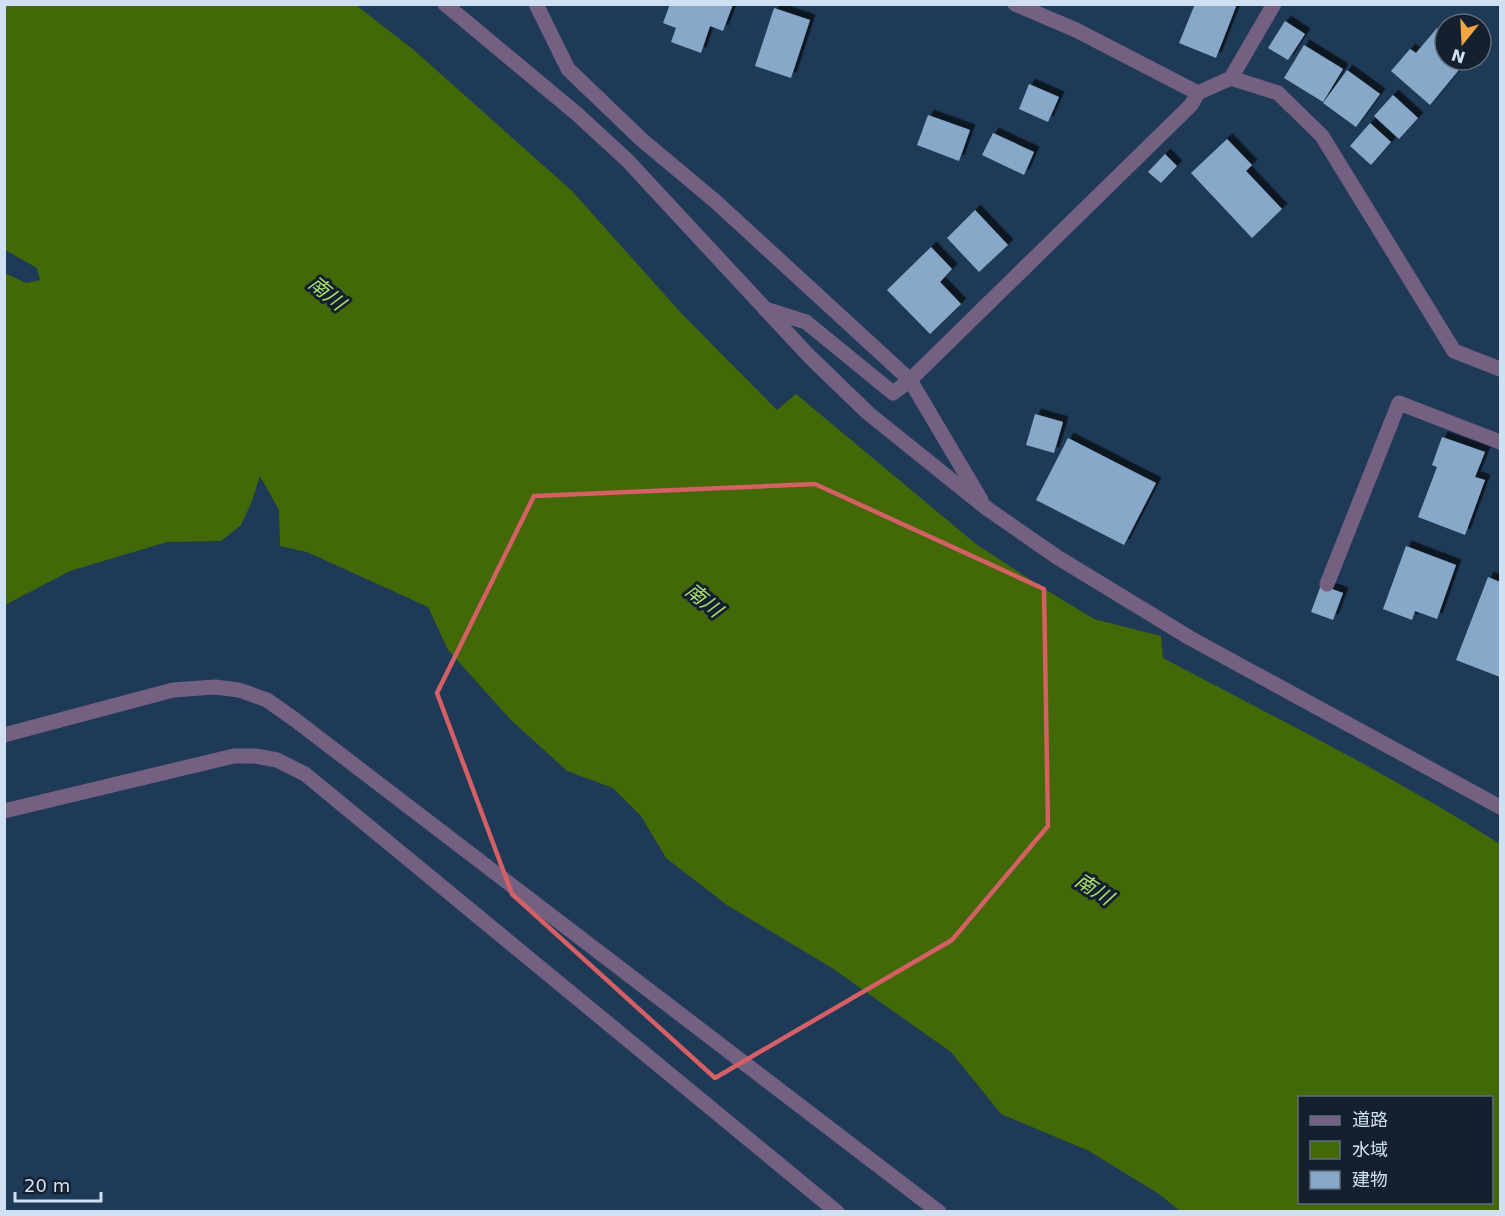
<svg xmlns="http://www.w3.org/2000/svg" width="1505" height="1216" viewBox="0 0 1505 1216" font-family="'DejaVu Sans','Noto Sans JP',sans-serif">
<defs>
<filter id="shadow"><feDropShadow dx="5.5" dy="-5.5" stdDeviation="0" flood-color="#0009"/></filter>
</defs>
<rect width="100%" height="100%" fill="#1e3a56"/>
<path fill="#426808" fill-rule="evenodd" d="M5 4 356 5 415 51 572 191 682 314 777 410 796 394 976 544 1043 588 1094 619 1161 636 1163 658C1276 718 1392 775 1500 844V1211H1180L1159 1194 1089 1151 1001 1114 951 1052 832 968 727 905 666 858 641 816 613 788 567 771 511 720 448 650 428 607 307 552 280 546 279 510 260 476 252 501 241 525 221 541 167 542 70 571 5 605V273L26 283 40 280 37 268 5 250ZM1300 1098H1492V1202H1300Z"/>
<path fill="#88a8ca" filter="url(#shadow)" d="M670 4H733L723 31 710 26 701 53 671 42 676 28 663 23Z
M1195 4H1237L1216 58 1179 43Z
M774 8 810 20 791 78 755 66Z
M1285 21 1305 34 1288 60 1268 48Z
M1437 28 1445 35V60H1467L1430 105 1391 71 1410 49 1416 53Z
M1304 45 1343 69 1323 102 1284 78Z
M1347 70 1380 94 1356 127 1323 103Z
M1029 84 1059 97 1048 122 1019 109Z
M1393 95 1418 118 1399 139 1374 116Z
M928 115 970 130 959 161 917 145Z
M1370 123 1391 142 1371 165 1350 146Z
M993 133 1034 152 1024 175 982 155Z
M1227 139 1252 165 1246 171 1282 209 1252 238 1191 173Z
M1165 154 1177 166 1161 183 1148 172Z
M975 210 1008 245 979 272 947 238Z
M931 247 952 269 940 282 961 304 930 334 887 290Z
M1035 414 1063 422 1054 453 1026 445Z
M1442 437 1485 452 1475 477 1485 480 1465 535 1418 517 1437 467 1432 465Z
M1068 438 1156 483 1124 545 1036 500Z
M1406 546 1456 565 1437 619 1415 611 1412 620 1383 609Z
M1488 577 1500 582V677L1456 660Z
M1321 585 1343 593 1333 620 1311 612Z"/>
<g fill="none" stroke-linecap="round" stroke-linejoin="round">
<path stroke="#746182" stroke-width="15" d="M445 4 577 114 627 160 809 356 868 413 985 507 1057 557 1190 638 1500 807
M536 4 568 69 642 140 715 201 910 380 981 500
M1015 4 1076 30 1198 93
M1231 78 1278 93 1322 136 1454 351 1500 369
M765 309 806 322 893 393 910 380 1191 105 1198 93 1231 78 1274 4
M1327 584 1399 403 1500 442
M4 735 173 690 215 687 239 690 267 700 294 719 939 1212
M4 811 234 756H255L277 760 305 774 837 1212"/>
</g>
<path fill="none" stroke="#d45f65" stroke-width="4.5" stroke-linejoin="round" d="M815 484 1044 589 1048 826 952 940 715 1078 512 894 437 693 534 496Z"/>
<g text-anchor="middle" stroke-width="6" stroke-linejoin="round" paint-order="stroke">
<g font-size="20" font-style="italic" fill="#aae170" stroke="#14202d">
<text transform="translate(327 293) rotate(39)" y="7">南川</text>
<text transform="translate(704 600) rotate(39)" y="7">南川</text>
<text transform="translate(1094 889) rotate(33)" y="7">南川</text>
</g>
</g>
<rect width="1505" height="1216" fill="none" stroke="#cfe0f2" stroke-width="12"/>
<rect x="1298" y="1096" width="195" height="108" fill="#14202d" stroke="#5f6d7c" stroke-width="1.5"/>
<rect x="1310" y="1116" width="30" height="9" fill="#746182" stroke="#5f6d7c" stroke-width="1.5"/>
<text x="1352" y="1126" font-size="18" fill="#cfe0f2">道路</text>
<rect x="1310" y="1141" width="30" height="18" fill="#426808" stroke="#5f6d7c" stroke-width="1.5"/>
<text x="1352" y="1156" font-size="18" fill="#cfe0f2">水域</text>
<rect x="1310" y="1171" width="30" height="18" fill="#88a8ca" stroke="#5f6d7c" stroke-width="1.5"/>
<text x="1352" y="1186" font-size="18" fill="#cfe0f2">建物</text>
<g transform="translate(1463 42) rotate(198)"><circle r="28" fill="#14202d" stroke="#5f6d7c" stroke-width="1.5"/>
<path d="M0-4.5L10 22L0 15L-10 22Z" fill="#f1a640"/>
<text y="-9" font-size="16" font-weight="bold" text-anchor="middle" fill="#cfe0f2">N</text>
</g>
<path d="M15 1192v9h86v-9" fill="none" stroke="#cfe0f2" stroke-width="3"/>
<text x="24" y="1192" font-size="18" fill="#cfe0f2" stroke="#14202d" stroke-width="4.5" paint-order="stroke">20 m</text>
</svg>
